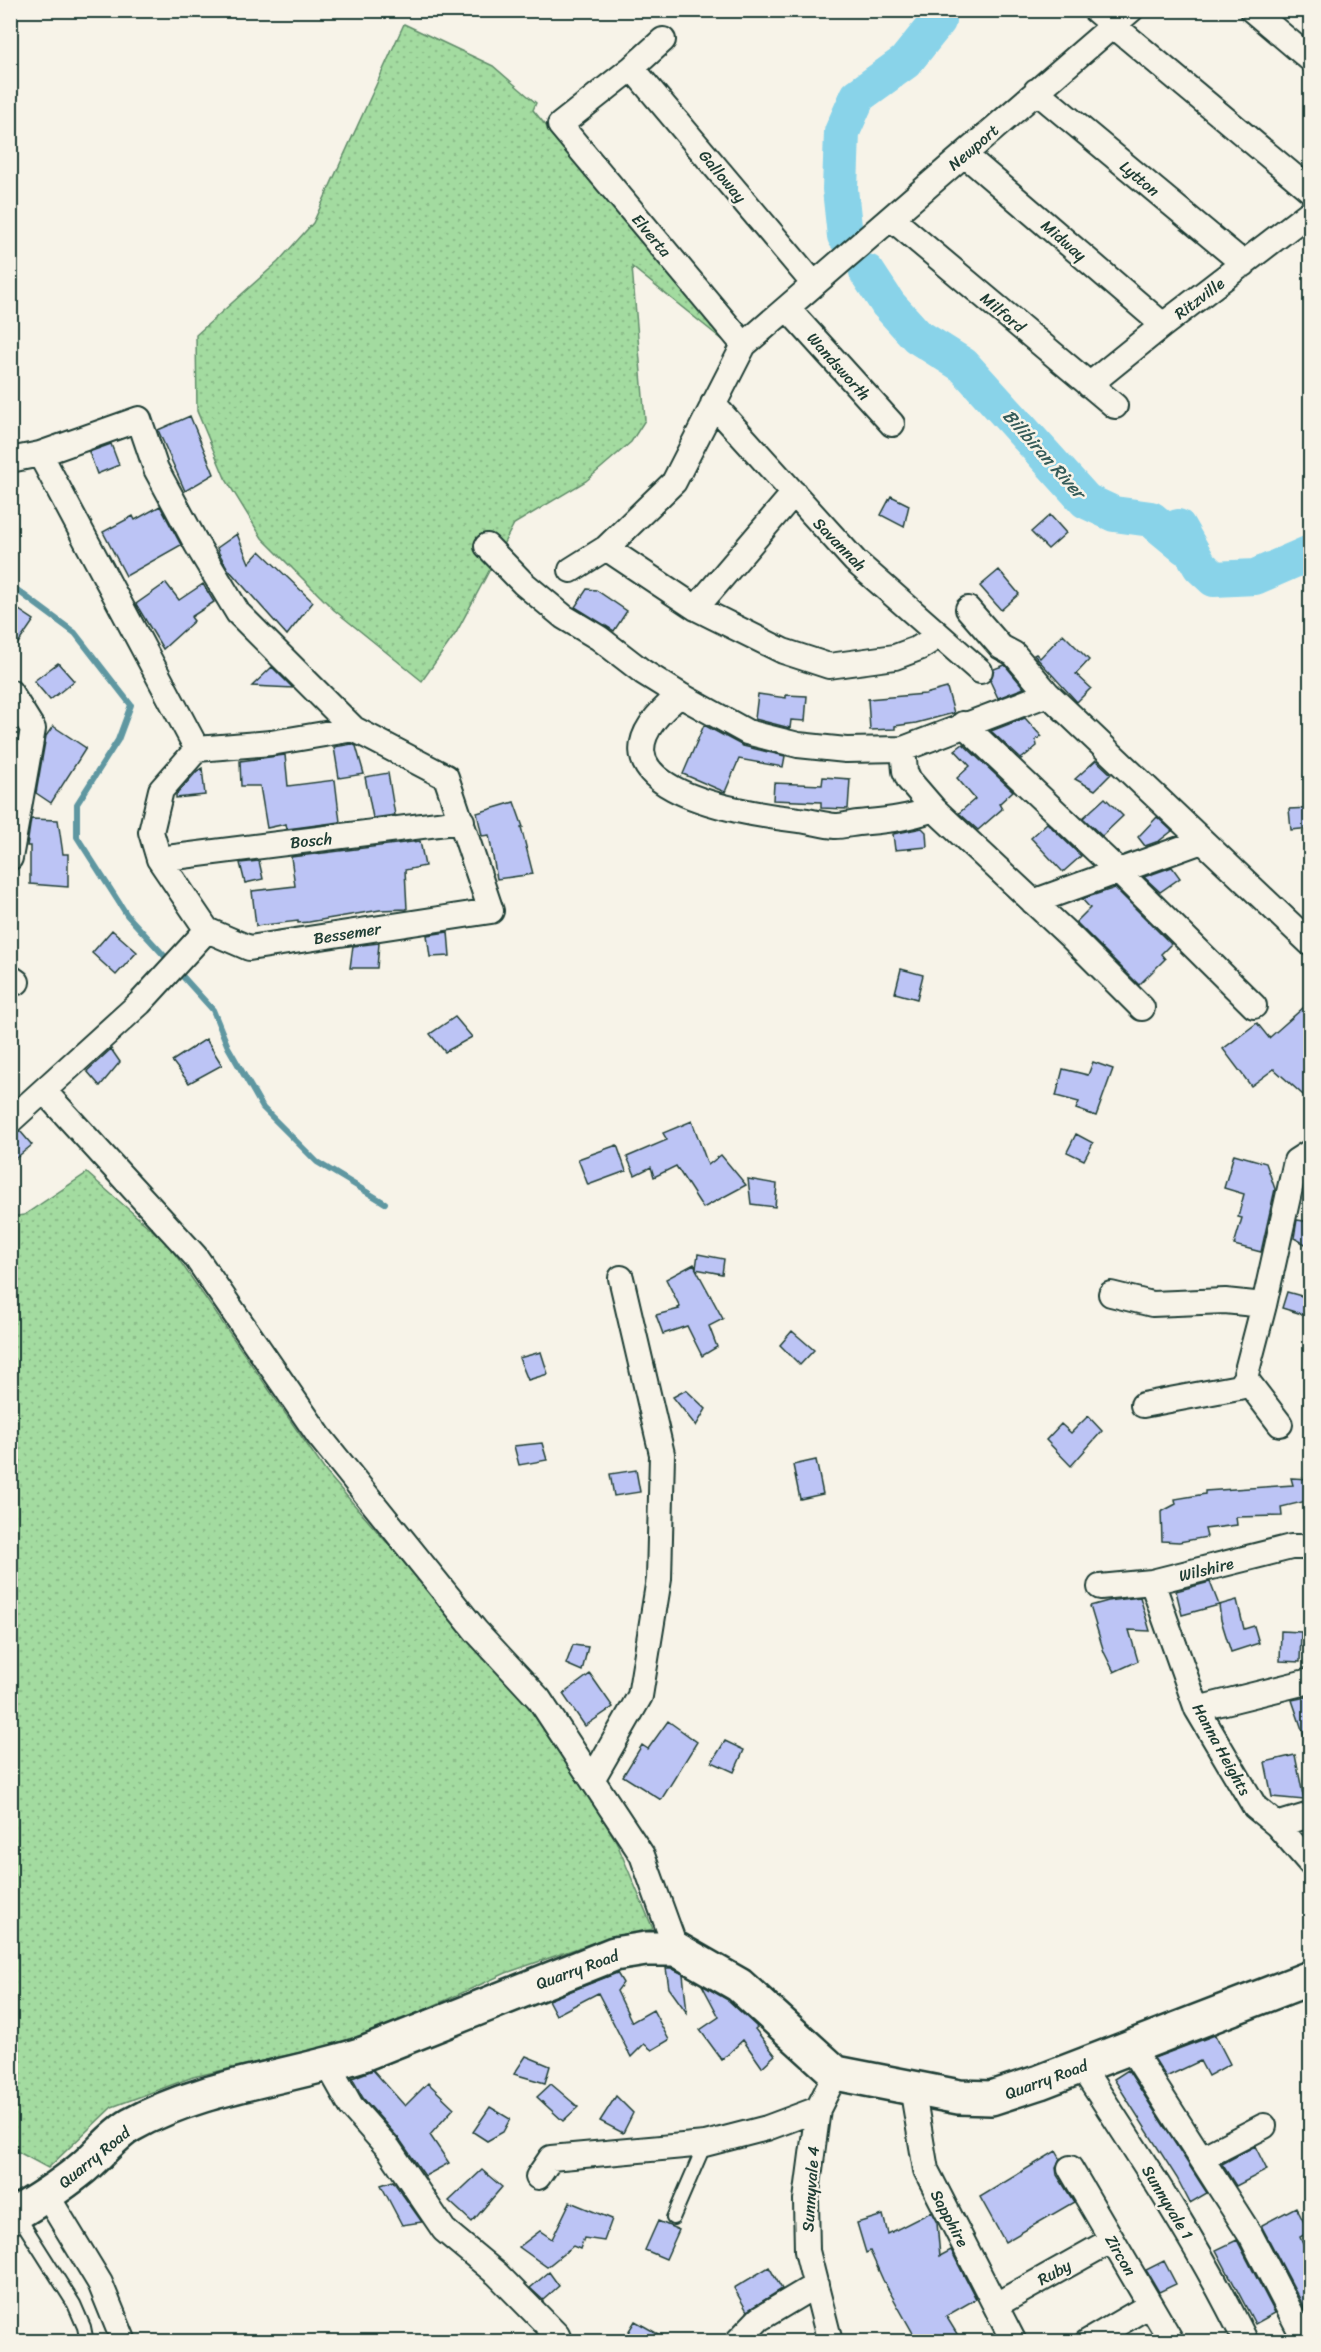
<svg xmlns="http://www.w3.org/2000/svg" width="1321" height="2352" viewBox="0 0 1321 2352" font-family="Sriracha,sans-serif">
<defs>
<pattern id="grass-dots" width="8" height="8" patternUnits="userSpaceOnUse" patternTransform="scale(1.5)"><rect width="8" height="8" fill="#a3dba0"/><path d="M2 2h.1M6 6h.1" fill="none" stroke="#8cbd8a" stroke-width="1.8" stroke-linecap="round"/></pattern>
</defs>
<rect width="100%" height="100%" fill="#f7f3e8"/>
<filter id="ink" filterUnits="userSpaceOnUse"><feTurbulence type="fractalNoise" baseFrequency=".0167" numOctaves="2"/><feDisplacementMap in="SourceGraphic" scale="12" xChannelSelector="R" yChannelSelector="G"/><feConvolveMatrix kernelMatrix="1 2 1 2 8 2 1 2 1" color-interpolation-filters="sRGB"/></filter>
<g filter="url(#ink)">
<path fill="url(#grass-dots)" stroke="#618c6a" stroke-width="1.5" d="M404 24 493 66 536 103 533 110 729 345 632 267 645 420 631 442 586 481 514 524 456 633 422 681 334 610 262 538 225 478 197 411 196 335 278 262 313 223Z
M87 1173 168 1244 326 1472 501 1675 537 1709 616 1841 653 1929 598 1941 506 1973 384 2028 323 2047 193 2077 112 2107 48 2168 11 2148V1217L24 1215Z"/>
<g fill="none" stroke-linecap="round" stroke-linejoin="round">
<path stroke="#5f97a1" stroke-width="6" d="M10 588 17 590 75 633 131 705 118 740 77 804V837L127 915 170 962
M176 969 213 1010 228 1047 263 1108 317 1162 385 1203"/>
<path stroke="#89d3e9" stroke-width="36" d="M845 236 840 189 842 132 858 96 905 62 938 21 937 10
M867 272 888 304 917 336 963 365 1086 501 1114 514 1151 519 1185 547
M1178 527 1200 566 1214 579 1255 577 1310 553"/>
</g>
<path fill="#bcc4f5" stroke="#1f3d34" stroke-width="1.5" d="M190 416 214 474 185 491 158 430Z
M111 444 119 465 97 474 89 452Z
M891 496 909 505 904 527 881 515Z
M160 506 181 545 126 576 103 532 133 516 135 520Z
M1050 515 1066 533 1048 549 1031 532Z
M237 534 249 563 260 551 313 602 287 635 228 569 219 553 217 548Z
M999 570 1019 594 1001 610 980 586Z
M166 583 179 600 203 584 214 602 191 617 194 621 163 649 136 604Z
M587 589 596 590 627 611 614 631 575 607Z
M10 604 34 620 10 655Z
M1063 634 1089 660 1076 674 1091 688 1077 702 1034 655 1036 654 1040 658Z
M58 663 74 681 50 700 34 681Z
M1005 665 1024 688 998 698 990 681 994 669Z
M272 667 293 688 252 686Z
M947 688 954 713 916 723 895 726V729L870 730 868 699 925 694Z
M758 694 786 698V695L807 696 805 721 791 720 790 728 755 719Z
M1025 718 1041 736 1036 740 1037 746 1021 759 991 731Z
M704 725 743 746 785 756 783 767 739 759 725 792 683 774Z
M53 726 86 748 51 803 36 793 46 736Z
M352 744 356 746 364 774 339 778 334 747Z
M963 744 1013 791 999 804 1002 809 978 830 959 813 975 799 957 778 970 766 955 750Z
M285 755 288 786 335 780 340 822 287 829 286 824 267 828 260 786H241L240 761Z
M1096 760 1111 774 1095 790 1075 779Z
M202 768 205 795 176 798V795L197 771Z
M388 773 395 815 373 818 365 777Z
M823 777 850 779 848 809 821 808V802L773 800 774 783 822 785Z
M1105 798 1123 816 1102 836 1083 818Z
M514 802 523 827H521L533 874 497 879 489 835 482 836 477 813Z
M1311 808V828L1291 830 1289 809Z
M1157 817 1172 831 1159 841 1145 846 1138 837Z
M31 819 58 820 63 854H68V887L30 884V846H27Z
M1047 823 1081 856 1063 872 1031 838Z
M922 828 926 832 927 847 895 850 893 834Z
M420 841 425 866 405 870 407 909 380 910 309 922 298 923V921L256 926 252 891 295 886 291 857Z
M259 861 263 879 245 883 240 863Z
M1172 867 1180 878 1160 892 1144 877Z
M1115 888 1171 944 1161 954 1165 959 1139 985 1076 922 1090 908 1082 899Z
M112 930 137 952 116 975 92 953Z
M448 932 450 956 430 957 427 935Z
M379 943 377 968H350L353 946Z
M901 969 923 975 917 999 895 993Z
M1311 1001V1102L1274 1069 1251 1086 1223 1049 1257 1023 1269 1038Z
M455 1017 472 1037 445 1052 430 1034Z
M206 1039 222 1065 189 1083 172 1061Z
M111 1049 120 1062 100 1086 87 1071Z
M1093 1062 1113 1069 1096 1116 1076 1109 1079 1102 1056 1096 1063 1069 1088 1075Z
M692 1121 708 1165 721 1155 746 1185 703 1208 676 1166 654 1177 651 1167 635 1175 627 1157 667 1140 663 1133Z
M20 1131 32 1145 10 1163V1135Z
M1076 1134 1093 1143 1084 1160 1067 1152Z
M617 1145 626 1171 588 1185 578 1159Z
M1234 1154 1266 1163 1275 1189 1261 1252 1234 1245 1242 1218 1238 1217 1244 1194 1224 1188Z
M748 1179 777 1184 775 1207 751 1204Z
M1297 1220 1311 1222V1247L1294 1238Z
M698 1254 724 1259 722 1274 696 1269 723 1319 709 1326 717 1347 702 1356 687 1326 663 1334 656 1315 679 1309 678 1308 680 1307 666 1279 694 1264 696 1268Z
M1287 1292 1309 1298 1305 1315 1282 1308Z
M792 1331 814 1350 800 1365 780 1345Z
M541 1352 548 1374 528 1380 519 1358Z
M686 1390 706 1409 696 1426 673 1397Z
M1088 1416 1102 1431 1071 1466 1046 1440 1061 1424 1071 1433Z
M542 1443 547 1460 519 1465 514 1446Z
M816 1460 823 1494 800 1499 793 1465Z
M636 1470 640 1492 614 1496 610 1474Z
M1291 1478 1311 1479V1500L1281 1507 1282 1516 1236 1517 1237 1525 1205 1529 1207 1537 1179 1542 1162 1541 1161 1512 1176 1504 1175 1499 1205 1494V1491L1293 1485Z
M1210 1582 1219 1605 1182 1615 1176 1591Z
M1140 1597 1150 1631 1129 1630 1138 1661 1114 1672 1104 1652 1090 1606 1108 1601Z
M1237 1600 1244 1629 1254 1626 1259 1643 1231 1652 1221 1620 1219 1605Z
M1281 1631 1301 1632 1300 1662 1280 1661Z
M573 1645 588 1647 582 1671 566 1664Z
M590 1674 613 1707 585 1726 563 1694Z
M1311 1696V1746L1308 1747 1292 1700Z
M668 1721 697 1742 661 1800 623 1776 642 1745 648 1749Z
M725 1741 744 1750 734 1772 712 1762Z
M1295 1755 1304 1800 1272 1797 1265 1762Z
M666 1968H671L683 1974 687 2013 669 1988Z
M617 1973 623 1983 617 1991 632 2022 653 2010 669 2040 652 2050 644 2044 631 2057 598 1993 556 2015 548 2000Z
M702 1985 728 2000 757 2027 755 2029 775 2055 762 2067 743 2040 722 2060 700 2030 719 2017Z
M1215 2035 1230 2064 1208 2076 1200 2061 1166 2077 1154 2058Z
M526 2056 550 2066 545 2083 514 2074Z
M373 2070 405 2106 428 2083 454 2108 430 2135 449 2163 425 2176 400 2140 363 2098 352 2078Z
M1128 2070 1207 2193 1190 2203 1177 2178 1114 2079Z
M551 2084 578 2107 563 2121 537 2097Z
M616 2096 633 2113 623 2133 600 2121Z
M490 2107 510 2119 503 2132 487 2141 473 2132Z
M1255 2146 1267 2170 1236 2186 1222 2164Z
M1056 2151 1060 2158 1056 2168 1057 2175 1074 2202 1005 2242 980 2197Z
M482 2170 502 2187 472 2222 449 2201Z
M393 2181 422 2222 402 2225 381 2185Z
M570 2202 612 2219 604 2241 584 2238 580 2249 573 2246 547 2267 519 2247 540 2231 552 2239Z
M1296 2207 1309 2232 1300 2237 1311 2263V2320L1262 2227V2225Z
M931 2212 937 2223 940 2256 951 2250 976 2299 946 2316 962 2342H918L883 2280 870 2251 866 2253 857 2223 883 2215 888 2234Z
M658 2221 679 2230 666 2259 645 2250Z
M1237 2240 1275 2313 1255 2324 1216 2250Z
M1164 2261 1176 2284 1159 2292 1146 2270Z
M769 2267 782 2289 747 2311 734 2288Z
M549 2272 559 2286 543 2300 530 2288Z
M635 2321 672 2342H622Z"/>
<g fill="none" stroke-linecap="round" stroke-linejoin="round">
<defs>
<path id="lane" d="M17 2214 74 2304 84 2327 87 2342
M673 2218 705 2144"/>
<path id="street" d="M1095 10 1310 190
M1252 10 1310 59
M663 40 632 68 560 125 744 345
M632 68 814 284
M1036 91 1244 264
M965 155 1163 325
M891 218 1115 406
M787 308 892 424
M1089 385 1163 325 1310 212
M713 404 855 561 980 671
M40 454 197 749
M10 460 40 454 139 419 156 469 197 545 238 613 354 729 446 777 491 911 249 948 207 930
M487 546 523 583 564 617 599 638 643 672 680 695 747 732 798 745 846 750 903 749 1048 694
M606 548 696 608 783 651 829 666 895 657 919 648 938 636
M571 570 606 548 674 482 744 345 1131 10
M696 608 794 493
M968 609 1001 647 1014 654 1048 694 1310 943
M10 692 33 729 10 858
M680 695C568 784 734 813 799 820 811 821 823 825 835 826 842 826 850 824 858 823 888 820 905 819 934 809
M963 724 1117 870 1254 1006
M903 749 905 771 909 780 934 809 1073 939 1142 1008
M159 859 462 821
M1033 902 1202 841
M207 930 159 859 151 832 161 790 197 749 271 743 354 729
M10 977 17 982
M44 1091 195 1256 319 1436 476 1631 539 1699 642 1855 676 1949
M10 1121 140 1003 207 930
M1111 1294 1152 1304 1225 1301 1264 1305
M1143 1405 1239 1387 1245 1378
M1280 1424 1245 1378 1264 1305 1296 1161 1310 1152
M1152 1582 1197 1709 1255 1807 1277 1825 1310 1863
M1100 1587 1152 1582 1291 1547H1310
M1197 1709 1310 1681
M593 1778 640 1696 659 1579 662 1454 621 1278
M1277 1825 1310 1815
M1130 2047 1251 2236 1306 2342
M328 2065 351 2106 389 2149 444 2230 497 2274 557 2335 560 2342
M1081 2066C1140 2156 1199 2245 1246 2342
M912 2087 926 2170 1014 2342
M1202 2158 1264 2126
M1070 2168 1172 2342
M538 2177 551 2158 705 2144 767 2128 818 2109
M46 2194 100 2283 124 2342
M996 2305 1112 2240
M737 2342 759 2319 816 2285
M830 2342 807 2251 806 2200 818 2109 836 2073
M1087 2342 1150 2305"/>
<path id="secondary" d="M10 2217C34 2203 58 2188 79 2171 97 2157 112 2136 131 2125 200 2086 288 2078 363 2054L614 1954 646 1949H676L739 1985 836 2073 959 2097 991 2098 1040 2082 1310 1978"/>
</defs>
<use href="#lane" stroke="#1f3d34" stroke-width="16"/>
<use href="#street" stroke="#1f3d34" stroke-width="28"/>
<use href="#secondary" stroke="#1f3d34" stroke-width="38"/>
<use href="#lane" stroke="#f7f3e8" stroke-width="12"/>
<use href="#street" stroke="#f7f3e8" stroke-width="24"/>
<use href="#secondary" stroke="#f7f3e8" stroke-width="33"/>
</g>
</g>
<g text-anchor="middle" stroke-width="5" stroke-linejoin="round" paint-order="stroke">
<g font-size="16" fill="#1f3d34" stroke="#f7f3e8">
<text transform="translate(973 147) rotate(-41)" y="6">Newport</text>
<text transform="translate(723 176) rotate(50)" y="6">Galloway</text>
<text transform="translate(1140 178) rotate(40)" y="6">Lytton</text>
<text transform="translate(652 235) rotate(50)" y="6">Elverta</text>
<text transform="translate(1064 240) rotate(41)" y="6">Midway</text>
<text transform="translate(1199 298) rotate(-37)" y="6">Ritzville</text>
<text transform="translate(1003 312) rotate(40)" y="6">Milford</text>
<text transform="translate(839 366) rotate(48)" y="6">Wandsworth</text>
<text transform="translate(840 544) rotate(46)" y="6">Savannah</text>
<text transform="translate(311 840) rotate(-6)" y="6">Bosch</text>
<text transform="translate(347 933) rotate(-9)" y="6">Bessemer</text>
<text transform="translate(1206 1569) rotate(-14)" y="6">Wilshire</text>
<text transform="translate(1222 1749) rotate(61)" y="6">Hanna Heights</text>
<text transform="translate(577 1969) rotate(-20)" y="6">Quarry Road</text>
<text transform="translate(1046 2079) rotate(-20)" y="6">Quarry Road</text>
<text transform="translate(94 2157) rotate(-39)" y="6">Quarry Road</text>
<text transform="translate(810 2189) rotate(-86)" y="6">Sunnyvale 4</text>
<text transform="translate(1168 2202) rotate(59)" y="6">Sunnyvale 1</text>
<text transform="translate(950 2218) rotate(62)" y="6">Sapphire</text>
<text transform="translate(1121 2255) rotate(60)" y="6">Zircon</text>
<text transform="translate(1054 2272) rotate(-29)" y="6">Ruby</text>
</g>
<g font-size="18" font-style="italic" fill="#345b58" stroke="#f7f3e8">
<text transform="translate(1044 454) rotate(48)" y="6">Bilibiran River</text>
</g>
</g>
<rect width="1321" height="2352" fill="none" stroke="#f7f3e8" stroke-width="36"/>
<rect x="18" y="18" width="1285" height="2316" fill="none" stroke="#1f3d34" stroke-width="2" filter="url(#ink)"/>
</svg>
